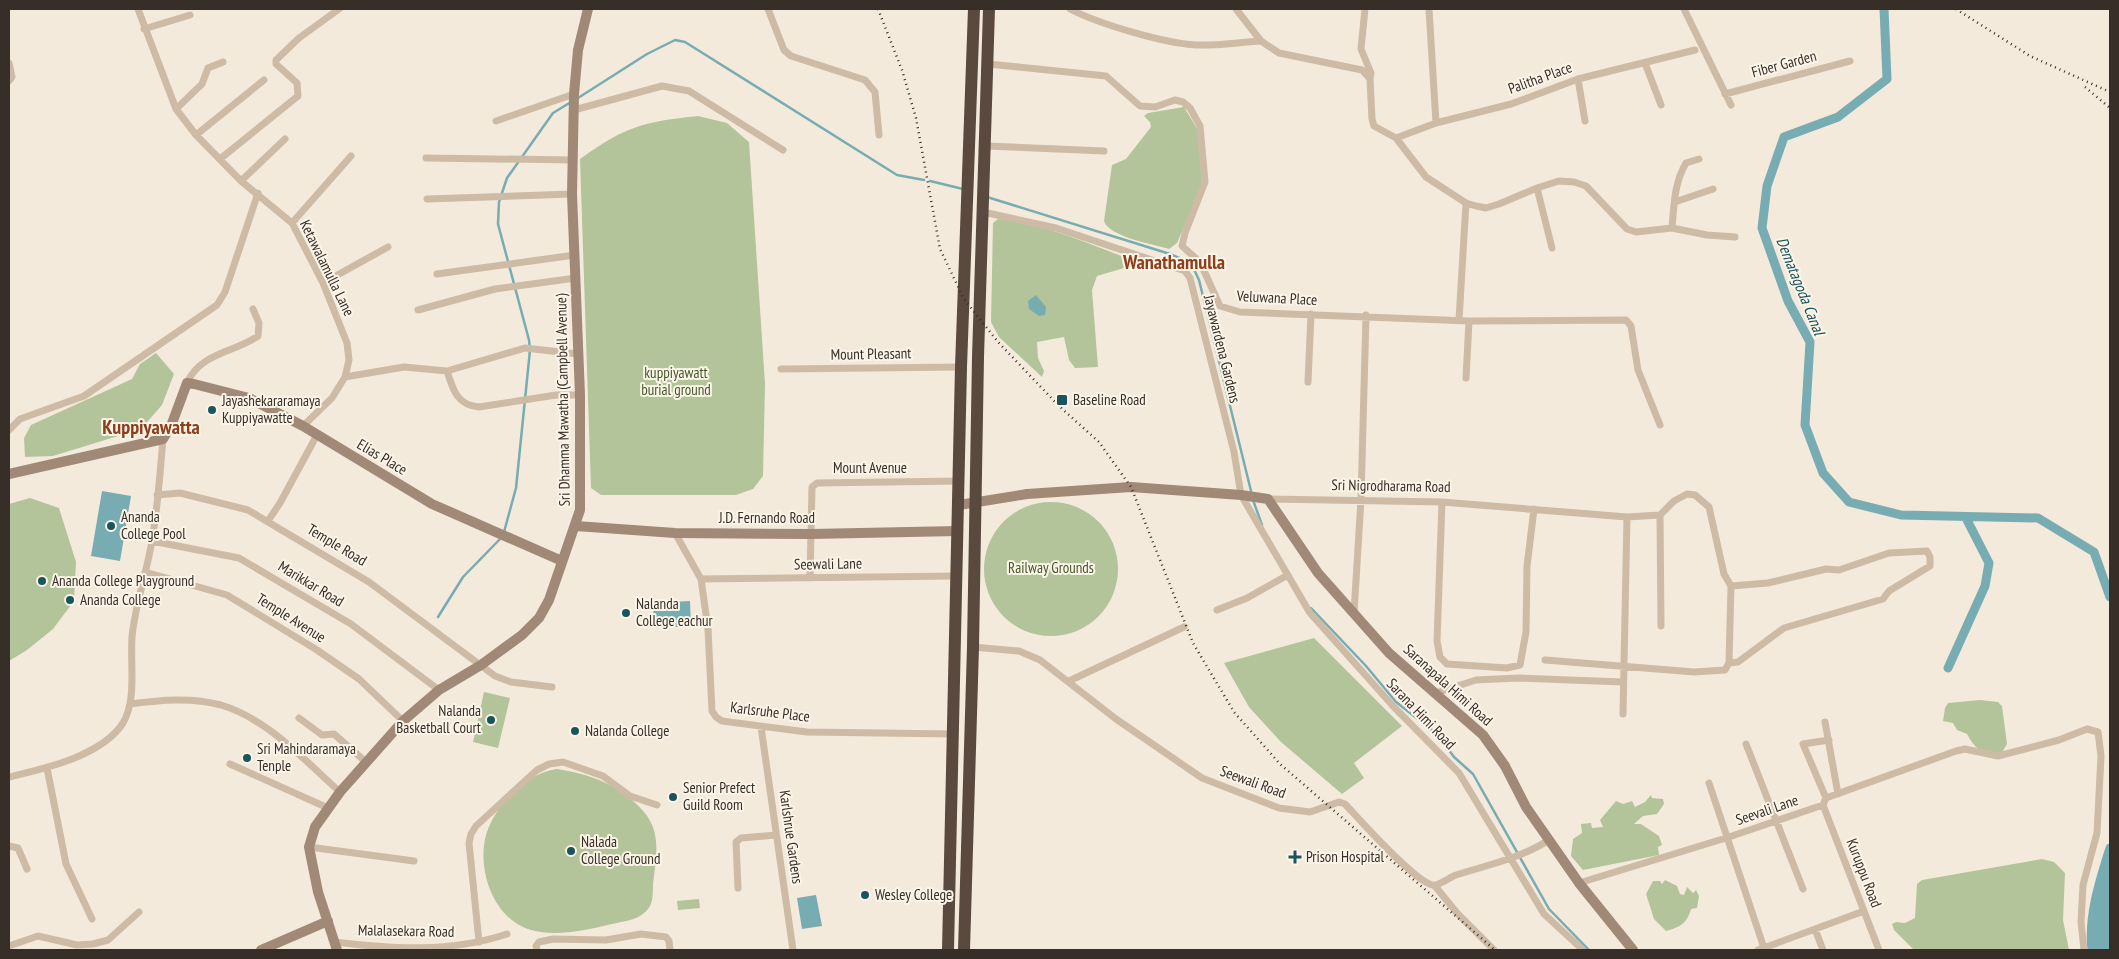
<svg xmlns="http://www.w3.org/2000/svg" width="2119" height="959" viewBox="0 0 2119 959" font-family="'PT Sans Narrow',sans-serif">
<rect width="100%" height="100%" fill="#f4eadb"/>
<path fill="#b3c49a" d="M1184 107 1198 130 1202 184 1177 243 1169 249C1153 244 1109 237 1104 221L1112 165 1126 159 1151 127 1150 122 1144 116 1148 113Z
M698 116 727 123 749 142 765 384 763 476 753 489 736 495H601L591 488 580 159C626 126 643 122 698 116Z
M998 219C1043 223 1089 244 1132 260L1131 266 1097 276 1092 290 1098 367 1075 368 1069 360 1064 337 1037 342 1038 358 1044 371 1042 377 999 337 991 322 993 223Z
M156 353 174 374 162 405 141 429 53 456 25 457 24 438 31 425 132 379 140 364Z
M30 498 59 508 76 562 74 601 53 629 27 650 9 661V504Z
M984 569a67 67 0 1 1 134 0a67 67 0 1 1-134 0Z
M1314 638 1402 726 1354 763 1364 778 1342 794 1281 742 1249 707 1224 663Z
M484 692 510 698 498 748 473 742Z
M1980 700 1998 702 2002 706 2007 744 2001 754C1984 755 1975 750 1967 734L1957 730 1953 723 1943 721 1945 708 1948 703Z
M557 769C590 774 621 785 644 812 662 833 656 858 653 884 653 890 653 901 650 906 644 917 632 920 621 922 594 928 558 938 531 930 495 920 478 874 485 839 492 808 525 773 557 769Z
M1651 795 1652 798 1663 799 1664 804 1657 814 1643 816 1634 824H1641L1659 836 1662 845 1658 847 1659 855 1583 870 1571 856 1573 839 1582 833 1581 824 1591 823 1592 828 1603 827 1600 820 1616 801 1623 804 1632 801 1635 807 1645 802Z
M2042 859 2054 862 2065 873 2063 920 2069 950H1914L1894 930 1892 924 1896 922 1905 923 1915 918 1917 884 1922 880Z
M1665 880 1677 886 1680 894 1684 895 1687 887 1693 893 1696 890 1699 896 1697 908 1691 909C1687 923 1681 927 1666 931L1654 919 1646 894 1653 881H1660L1662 884Z
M699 899 700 908 678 910 677 901Z"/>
<path fill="#78acb3" d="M1036 295 1046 307 1045 315 1039 316 1029 309 1028 301Z
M102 491 131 496 120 561 91 556Z
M690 601 691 626 654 628 653 603Z
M2110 848V950H2092C2088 916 2100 880 2110 848Z
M816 895 822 926 802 929 797 898Z"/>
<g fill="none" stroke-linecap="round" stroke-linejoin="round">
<path stroke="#78acb3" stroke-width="2.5" d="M578 98 647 54 675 40 685 42 897 175 924 180
M930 181 963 189
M987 197 1170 254 1191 263 1199 280 1252 495
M1253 500 1262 525
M504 532 516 488 530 350 529 340 498 224 499 202 507 178 553 113 571 102
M1311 608 1366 666 1396 702 1437 734 1454 757 1473 774 1549 909 1589 950
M438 617 463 577 502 537"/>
<path stroke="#78acb3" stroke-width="9" d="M1884 9 1887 79 1838 117 1784 137 1767 186 1762 228 1788 301 1810 342 1805 425 1823 473 1849 502 1901 515 2038 518 2094 552 2110 597
M1948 668 1985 586 1989 563 1966 518
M2092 950C2088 916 2100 880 2110 848"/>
<path stroke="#cdbba6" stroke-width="7" d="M138 9 176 109 196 135 241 181 292 223 323 283 347 343 349 360 345 377 332 398 303 426
M768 9 784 50 791 56 865 80 875 92 879 135
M1070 9C1099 24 1163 43 1196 45 1217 46 1240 42 1261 41
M1236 9 1261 41 1279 53 1362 70 1370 79 1372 119 1374 126 1396 138 1426 177 1466 203 1476 206 1486 208 1499 204 1537 188 1559 181 1574 182 1586 186 1627 229 1636 232 1672 228 1707 235 1735 237
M1365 9 1361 49 1371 73 1370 79
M1429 9 1436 123
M1684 9 1731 105
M144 29 190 15
M9 63 12 77 9 81
M1645 63 1661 105
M988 64 1106 76 1140 106 1155 107 1175 100 1183 102 1190 108 1200 126 1205 182 1185 233 1182 246 1200 262 1220 306 1240 312 1469 321 1626 320 1631 326 1638 370 1660 425
M1578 79 1585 121
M1725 94 1850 61
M176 109 202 84 208 68 223 62
M574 110 662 86 689 91 783 150
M496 121 574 94
M196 135 264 80
M1396 138 1436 123 1511 104 1578 79 1695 50
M986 146 1104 151
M426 158 573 160
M220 159 298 96 297 83 276 64V60L299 38 339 9
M241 181 285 139
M1537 188 1552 248
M427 199 572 194
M1675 202 1713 189
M983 212 1056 228 1185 271 1190 278 1234 452 1241 495 1310 613 1393 706 1459 773 1544 914 1583 950
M292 223 351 156
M1672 228C1674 206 1674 183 1686 163L1699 159
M437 274 575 255
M323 283 388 247
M418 310 495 289 576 278
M1459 320 1466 203
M781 369 961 367
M447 371 525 348 578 354
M345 377 404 367 447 371C453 390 457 405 479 407L556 395H580
M1466 378 1469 321
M1308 382 1311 314
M187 383C200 353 233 353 258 336L259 323 253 309
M9 430 20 419 84 396 217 305 225 292 258 193
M157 495 180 493 248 510 369 582 495 676 511 682 552 687
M1268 499 1442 502 1627 517 1623 714
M1442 502 1437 641 1440 657 1447 664 1507 668 1520 665 1526 632 1527 566 1534 509
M1660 515 1661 626
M268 521 280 503 317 435
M675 533 701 579 708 629 712 711 716 717 722 721 807 732 954 734
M152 541 239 558 351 624 439 690
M145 572 227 595 317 650 359 679 403 721
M810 578 812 487 817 483 960 481
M701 579 956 576
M1217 610 1247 598 1288 575
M1354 613 1361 499 1366 315
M973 647 1019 651 1040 660 1116 719 1202 778 1279 808 1310 812 1339 802 1345 804C1361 821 1412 879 1432 885 1437 887 1450 877 1456 875 1488 865 1521 858 1549 840
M1545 660 1694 672 1725 670 1729 663 1731 586 1724 574 1709 507 1695 495 1687 494 1674 501 1660 515 1627 517
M1729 663 1738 662 1784 628 1883 599 1889 591 1930 566V557L1927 551 1889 553 1839 570 1826 569 1768 583 1731 586
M1069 681 1184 627
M1436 693 1476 680 1518 678 1623 682
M130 704C160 700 191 697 221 705 268 719 305 761 340 792
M299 718 322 735 334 734 367 763
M1825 722 1838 794
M761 727 793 950
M1746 744 1803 889
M230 764 328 808
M47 768 66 864 92 919
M9 777C43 769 102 756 123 723 137 699 130 664 132 637 135 604 147 573 152 540 158 507 160 472 163 439
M1709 783 1764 948
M1826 798 1803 744 1829 740
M1823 805 1879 950
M9 846 18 848 27 869
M309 847 414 861
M1579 883 1726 838 1823 805 1826 798 1956 751 1965 749 1998 756 2059 740 2087 729 2098 732 2101 756 2097 833 2083 885 2081 922 2084 950
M1435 886 1457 913 1494 950
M738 888 736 842 741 838 776 835
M1815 929 1823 950
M334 942C392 949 450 953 507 934
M479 942 469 843 471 834 476 826 537 770 549 764 563 762 603 776 630 796 657 805
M9 946 38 936 77 945 93 944 108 940 139 912
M537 950 536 946 539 942 553 939 606 940 641 934 666 937 669 941 670 950
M1758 950 1864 911"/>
<path stroke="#a18977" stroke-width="10" d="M9 474 163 439 171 426 187 383 194 384 249 398 303 426 432 504 562 561
M959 505 1027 494 1131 487 1241 495 1268 499 1318 573 1389 653 1483 735 1505 766 1526 807 1579 883 1633 950
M576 526 675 533 811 534 958 531
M261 950 328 921
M337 950 318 892 309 847 315 827 340 792 403 721 439 690 481 665 522 635 539 618 549 600 580 510V395L572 194 574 94 578 50 588 9"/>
<path stroke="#5a493e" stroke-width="12" d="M948 950 961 367 974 9
M964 950 973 647 978 357 989 9"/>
<path stroke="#382e28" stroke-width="2.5" stroke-dasharray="1 4" stroke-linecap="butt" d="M878 9 902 70 916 118 940 249 964 299 998 342 1059 406 1099 442 1131 487 1193 643 1234 712 1280 764 1495 950
M1956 9 2030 56 2110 92
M2085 87 2110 108"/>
</g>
<g fill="#1a545d" stroke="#fbf4e8" stroke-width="2">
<rect x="1056" y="394" width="12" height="12" rx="2.5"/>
<circle cx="212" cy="410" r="5"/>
<circle cx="111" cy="526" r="5"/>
<circle cx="42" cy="581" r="5"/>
<circle cx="70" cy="600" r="5"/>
<circle cx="626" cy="613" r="5"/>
<circle cx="491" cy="720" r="5"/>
<circle cx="575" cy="731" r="5"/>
<circle cx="247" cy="758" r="5"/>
<circle cx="673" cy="797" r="5"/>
<circle cx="571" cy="851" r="5"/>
<path d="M1292.5 849.5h5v5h5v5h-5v5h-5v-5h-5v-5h5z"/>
<circle cx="865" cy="895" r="5"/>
</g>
<g text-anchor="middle" stroke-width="4" stroke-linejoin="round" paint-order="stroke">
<g font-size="15" fill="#382e28" stroke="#fbf4e8">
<text transform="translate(1784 64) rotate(-15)" y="5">Fiber Garden</text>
<text transform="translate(1540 78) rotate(-20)" y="5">Palitha Place</text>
<text transform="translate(327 268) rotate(64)" y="5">Ketawalamulla Lane</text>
<text transform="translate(1277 298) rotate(3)" y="5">Veluwana Place</text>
<text transform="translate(1222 349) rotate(76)" y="5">Jayawardena Gardens</text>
<text transform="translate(871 354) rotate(-1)" y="5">Mount Pleasant</text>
<text transform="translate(563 400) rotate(-91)" y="5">Sri Dhamma Mawatha (Campbell Avenue)</text>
<text transform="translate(382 457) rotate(31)" y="5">Elias Place</text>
<text x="870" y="473">Mount Avenue</text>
<text transform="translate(1391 486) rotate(1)" y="5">Sri Nigrodharama Road</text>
<text x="767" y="523">J.D. Fernando Road</text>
<text transform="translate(337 545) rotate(31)" y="5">Temple Road</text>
<text transform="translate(828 564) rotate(-1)" y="5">Seewali Lane</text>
<text transform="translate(311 584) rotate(31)" y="5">Marikkar Road</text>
<text transform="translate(291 618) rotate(32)" y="5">Temple Avenue</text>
<text transform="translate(1448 685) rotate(42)" y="5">Saranapala Himi Road</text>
<text transform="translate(770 712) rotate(7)" y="5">Karlsruhe Place</text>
<text transform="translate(1421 714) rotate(46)" y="5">Sarana Himi Road</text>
<text transform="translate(1253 782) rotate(20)" y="5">Seewali Road</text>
<text transform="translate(1767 810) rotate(-19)" y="5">Seevali Lane</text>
<text transform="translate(791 837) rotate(82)" y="5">Karlshrue Gardens</text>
<text transform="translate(1864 873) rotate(69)" y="5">Kuruppu Road</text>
<text transform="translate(406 931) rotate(1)" y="5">Malalasekara Road</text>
</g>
<g font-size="15" fill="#445929" stroke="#fbf4e8">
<text x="676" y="378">kuppiyawatt<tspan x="676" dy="17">burial ground</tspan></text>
<text x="1051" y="573">Railway Grounds</text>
</g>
<g font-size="15" fill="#382e28" stroke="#fbf4e8" text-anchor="start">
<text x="1073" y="405">Baseline Road</text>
<text x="222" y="406">Jayashekararamaya<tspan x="222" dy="17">Kuppiyawatte</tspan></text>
<text x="121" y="522">Ananda<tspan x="121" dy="17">College Pool</tspan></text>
<text x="52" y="586">Ananda College Playground</text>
<text x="80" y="605">Ananda College</text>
<text x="636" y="609">Nalanda<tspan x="636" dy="17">College eachur</tspan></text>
<text x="481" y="716" text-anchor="end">Nalanda<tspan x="481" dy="17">Basketball Court</tspan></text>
<text x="585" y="736">Nalanda College</text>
<text x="257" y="754">Sri Mahindaramaya<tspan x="257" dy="17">Tenple</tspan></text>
<text x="683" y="793">Senior Prefect<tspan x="683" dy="17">Guild Room</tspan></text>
<text x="581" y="847">Nalada<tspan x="581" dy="17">College Ground</tspan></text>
<text x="1306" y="862">Prison Hospital</text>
<text x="875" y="900">Wesley College</text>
</g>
<g font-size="16" font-style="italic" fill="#1a545d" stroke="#fbf4e8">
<text transform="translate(1801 286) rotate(68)" y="6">Dematagoda Canal</text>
</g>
<g font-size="20" font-weight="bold" fill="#8d3e1b" stroke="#fbf4e8">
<text x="1174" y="269">Wanathamulla</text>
<text x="151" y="434">Kuppiyawatta</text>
</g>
</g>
<rect width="2119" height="959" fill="none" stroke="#382e28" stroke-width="20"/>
</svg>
